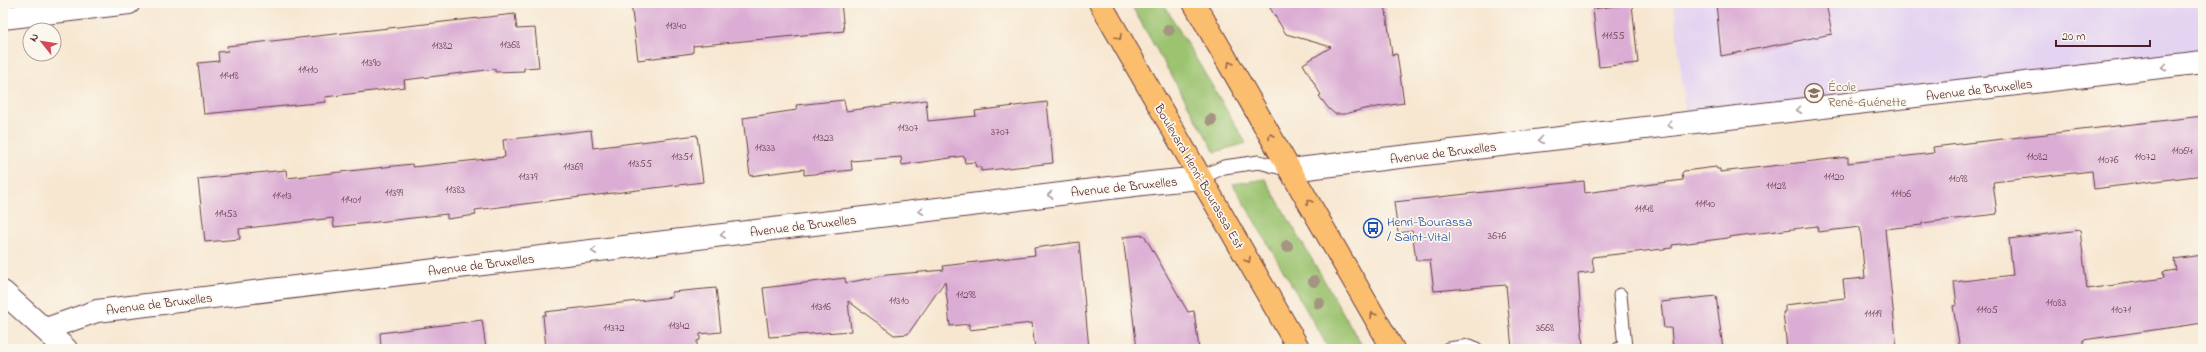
<svg xmlns="http://www.w3.org/2000/svg" width="2206" height="352" viewBox="0 0 2206 352" font-family="'Indie Flower',sans-serif">
<rect width="100%" height="100%" fill="#fbf7ec"/>
<filter id="ink" filterUnits="userSpaceOnUse"><feTurbulence type="fractalNoise" baseFrequency=".025" numOctaves="2"/><feDisplacementMap in="SourceGraphic" scale="8" xChannelSelector="R" yChannelSelector="G"/><feConvolveMatrix kernelMatrix="1 2 1 2 8 2 1 2 1" color-interpolation-filters="sRGB"/></filter>
<filter id="wash" filterUnits="userSpaceOnUse"><feTurbulence type="fractalNoise" baseFrequency=".012" numOctaves="4" result="noise"/><feDisplacementMap in="SourceGraphic" scale="16" xChannelSelector="R" yChannelSelector="G"/><feGaussianBlur stdDeviation="0.9" result="paint"/><feColorMatrix in="noise" values="0 0 0 0 0 0 0 0 0 0 0 0 0 0 0 0 0 1.4 0 .05"/><feComposite in="paint" operator="in"/></filter>
<g filter="url(#wash)">
<rect width="100%" height="100%" fill="#f7e7d1"/>
<path fill="#e4d3f1" d="M1674 3H2203V62L1686 123Z"/>
<path fill="#9bc36f" stroke="#72714d" d="M1130 3H1163L1246 143 1215 152Z
M1265 179 1364 349H1329L1233 184Z"/>
<g id="blocks">
<path fill="#dbadd4" d="M631 3H841L844 31 693 46V53L638 60Z
M1267 3H1385L1392 55 1397 54 1404 103 1364 109 1345 114H1335L1329 109 1319 96 1321 95 1303 64 1331 47 1286 34Z
M1716 3H1826L1832 34 1721 56Z
M1632 4 1638 63 1599 67 1593 9Z
M515 14 517 29 535 28 539 67 524 68V71L495 72V69L404 80 405 87 325 97 326 102 204 114 198 63 219 61 218 52 228 51 227 46Z
M844 100 846 111 926 100 928 121 976 116 975 111 1047 102 1053 163 981 171V167H976L975 162 965 163 964 156 902 165 901 157 851 161 852 170 804 175V169L750 176 743 118 797 110 796 105Z
M2203 116V175L2094 189 2092 171 1993 182 1997 214 1922 223V225L1885 229 1897 349H1787L1783 312H1785V305L1845 298 1843 280 1865 278 1860 227 1818 232 1817 226 1728 237V238L1672 245V248L1592 257 1594 272 1578 274 1583 347 1512 349 1506 285 1434 291 1430 260H1416L1412 231 1398 233 1394 202 1584 181 1585 193 1683 180 1682 173 1684 171 1716 167 1717 169H1720V172L1848 157V163L1934 153 1933 147Z
M591 130 593 148 697 135 703 182 475 210 476 215 447 219V214L334 227 333 218 239 229 240 239 205 242 198 179 286 170 287 178 412 164 413 167 505 157 503 140Z
M2080 230 2087 289 2164 278 2163 272 2176 270 2174 259 2203 255V323L2083 340V345L2051 349H1960L1953 306 1957 305 1954 282 2013 275 2009 239Z
M1144 235 1188 312 1194 311 1199 349H1137L1123 237Z
M1079 242 1089 349H1035L1032 323 969 330V324L950 326 945 281 908 334 894 335 848 301 851 331 769 337 763 288 845 278 846 283 887 275 944 270 943 266 1035 255 1034 248Z
M716 288 721 332 700 334V340L697 341V349H546L543 315H546L545 312 672 297V292Z
M1716 296 1723 349H1673L1671 328H1664L1661 302Z
M482 320 486 349H381L380 333Z"/>
</g>
</g>
<g filter="url(#ink)">
<use href="#blocks" fill-opacity="0" stroke="#643d44" stroke-width="1"/>
<g fill="none" stroke-linecap="round" stroke-linejoin="round">
<defs>
<path id="service" d="M1200 178 1224 167 1259 162 1290 170
M1448 349 1470 346 1476 349
M1619 349 1625 348 1620 295"/>
<path id="minor" d="M3 18 129 3
M1290 170 2203 62
M46 329 97 311 1151 183 1200 178"/>
<path id="tertiary" d="M3 292 66 349"/>
<path id="primary" d="M1100 3 1299 349
M1194 3 1393 349"/>
</defs>
<use href="#service" stroke="#643d44" stroke-width="15"/>
<use href="#minor" stroke="#643d44" stroke-width="24"/>
<use href="#tertiary" stroke="#643d44" stroke-width="24"/>
<use href="#primary" stroke="#643d44" stroke-width="24"/>
<use href="#service" stroke="#fff" stroke-width="13"/>
<use href="#minor" stroke="#fff" stroke-width="22"/>
<use href="#tertiary" stroke="#fff" stroke-width="22"/>
<use href="#primary" stroke="#fbbd6e" stroke-width="22"/>
</g>
<g fill="#a59481">
<circle cx="1169" cy="30" r="6"/>
<circle cx="1211" cy="120" r="6"/>
<circle cx="1287" cy="246" r="6"/>
<circle cx="1314" cy="281" r="6"/>
<circle cx="1319" cy="303" r="6"/>
</g>
<defs><path id="oneway-chevron" d="M-2-3.5L2.5 0L-2 3.5" fill="none" stroke-width="1.6" stroke-linecap="round" stroke-linejoin="round"/></defs>
<g stroke="#9a6649">
<use href="#oneway-chevron" transform="translate(1119 37) rotate(60)"/>
<use href="#oneway-chevron" transform="translate(1230 64) rotate(-120)"/>
<use href="#oneway-chevron" transform="translate(1271 136) rotate(-120)"/>
<use href="#oneway-chevron" transform="translate(1309 202) rotate(-120)"/>
<use href="#oneway-chevron" transform="translate(1248 260) rotate(60)"/>
<use href="#oneway-chevron" transform="translate(1373 315) rotate(-120)"/>
</g>
<g stroke="#ae9aa0">
<use href="#oneway-chevron" transform="translate(2164 67) rotate(173)"/>
<use href="#oneway-chevron" transform="translate(1799 110) rotate(173)"/>
<use href="#oneway-chevron" transform="translate(1670 125) rotate(173)"/>
<use href="#oneway-chevron" transform="translate(1541 140) rotate(173)"/>
<use href="#oneway-chevron" transform="translate(1050 195) rotate(173)"/>
<use href="#oneway-chevron" transform="translate(921 211) rotate(173)"/>
<use href="#oneway-chevron" transform="translate(723 235) rotate(173)"/>
<use href="#oneway-chevron" transform="translate(594 251) rotate(173)"/>
</g>
</g>
<defs>
<symbol id="school-ring" viewBox="-11 -11 22 22"><circle r="9.5" fill="#fbf7ec" stroke="#8d6e63" stroke-width="1.5"/><path d="M0-5L7-2L0 1L-7-2ZM-4 1L0 2.5L4 1V4Q0 6-4 4Z" fill="#8d6e63"/></symbol>
<symbol id="bus-ring" viewBox="-11 -11 22 22"><circle r="9.5" fill="#fbf7ec" stroke="#1a4fb4" stroke-width="1.5"/><path d="M-5-6H5V4H4V6H2V4H-2V6H-4V4H-5ZM-3.5-4V0h7V-4ZM-3.5 1.2v1.5H-2V1.2ZM2 1.2v1.5H3.5V1.2Z" fill="#1a4fb4"/></symbol>
</defs>
<g fill-rule="evenodd">
<use href="#school-ring" x="1803" y="82" width="22" height="22"/>
<use href="#bus-ring" x="1362" y="217" width="22" height="22"/>
</g>
<g text-anchor="middle" stroke-width="3.5" stroke-linejoin="round" paint-order="stroke">
<g font-size="11" fill="#6e4255">
<text x="676" y="29">11340</text>
<text x="1613" y="39">11155</text>
<text x="510" y="48">11368</text>
<text x="442" y="49">11382</text>
<text x="371" y="66">11390</text>
<text x="308" y="73">11410</text>
<text x="229" y="79">11418</text>
<text x="908" y="131">11307</text>
<text x="1000" y="135">3707</text>
<text x="823" y="141">11323</text>
<text x="765" y="151">11333</text>
<text x="2182" y="154">11064</text>
<text x="682" y="160">11351</text>
<text x="2037" y="160">11082</text>
<text x="2145" y="160">11072</text>
<text x="2108" y="163">11076</text>
<text x="640" y="167">11355</text>
<text x="573" y="170">11369</text>
<text x="528" y="180">11379</text>
<text x="1834" y="180">11120</text>
<text x="1958" y="182">11098</text>
<text x="1776" y="189">11128</text>
<text x="455" y="193">11383</text>
<text x="394" y="196">11399</text>
<text x="1901" y="197">11106</text>
<text x="282" y="199">11413</text>
<text x="351" y="203">11401</text>
<text x="1705" y="207">11140</text>
<text x="1644" y="212">11148</text>
<text x="226" y="217">11453</text>
<text x="1497" y="239">3676</text>
<text x="966" y="298">11298</text>
<text x="899" y="304">11310</text>
<text x="2056" y="306">11083</text>
<text x="821" y="310">11316</text>
<text x="1987" y="313">11105</text>
<text x="2121" y="313">11071</text>
<text x="1873" y="317">11119</text>
<text x="679" y="329">11342</text>
<text x="614" y="331">11372</text>
<text x="1545" y="331">3668</text>
</g>
<g font-size="13" fill="#785e54" stroke="#fbf7ec" text-anchor="start">
<text x="1828" y="91">École<tspan x="1828" dy="15">René-Guénette</tspan></text>
</g>
<g font-size="13" fill="#4a1f2b" stroke="#fbf7ec">
<text transform="translate(1979 89) rotate(-7)" y="5">Avenue de Bruxelles</text>
<text transform="translate(1443 152) rotate(-7)" y="5">Avenue de Bruxelles</text>
<text transform="translate(1200 176) rotate(60)" y="5">Boulevard Henri-Bourassa Est</text>
<text transform="translate(1124 186) rotate(-6)" y="5">Avenue de Bruxelles</text>
<text transform="translate(803 225) rotate(-7)" y="5">Avenue de Bruxelles</text>
<text transform="translate(481 264) rotate(-7)" y="5">Avenue de Bruxelles</text>
<text transform="translate(159 303) rotate(-7)" y="5">Avenue de Bruxelles</text>
</g>
<g font-size="13" fill="#164399" stroke="#fbf7ec" text-anchor="start">
<text x="1387" y="226">Henri-Bourassa<tspan x="1387" dy="15">/ Saint-Vital</tspan></text>
</g>
</g>
<rect width="2206" height="352" fill="none" stroke="#fbf7ec" stroke-width="16"/>
<g transform="translate(42 42) rotate(300)"><circle r="19" fill="#fbf7ec" stroke="#b4a19f"/>
<path d="M0-3L7 15L0 10L-7 15Z" fill="#d1495b"/>
<text y="-6" font-size="11" font-weight="bold" text-anchor="middle" fill="#4a1f2b">N</text>
</g>
<path d="M2056 40v6h94v-6" fill="none" stroke="#4a1f2b" stroke-width="2"/>
<text x="2062" y="40" font-size="12" fill="#4a1f2b" stroke="#fbf7ec" stroke-width="3" paint-order="stroke">20 m</text>
</svg>
